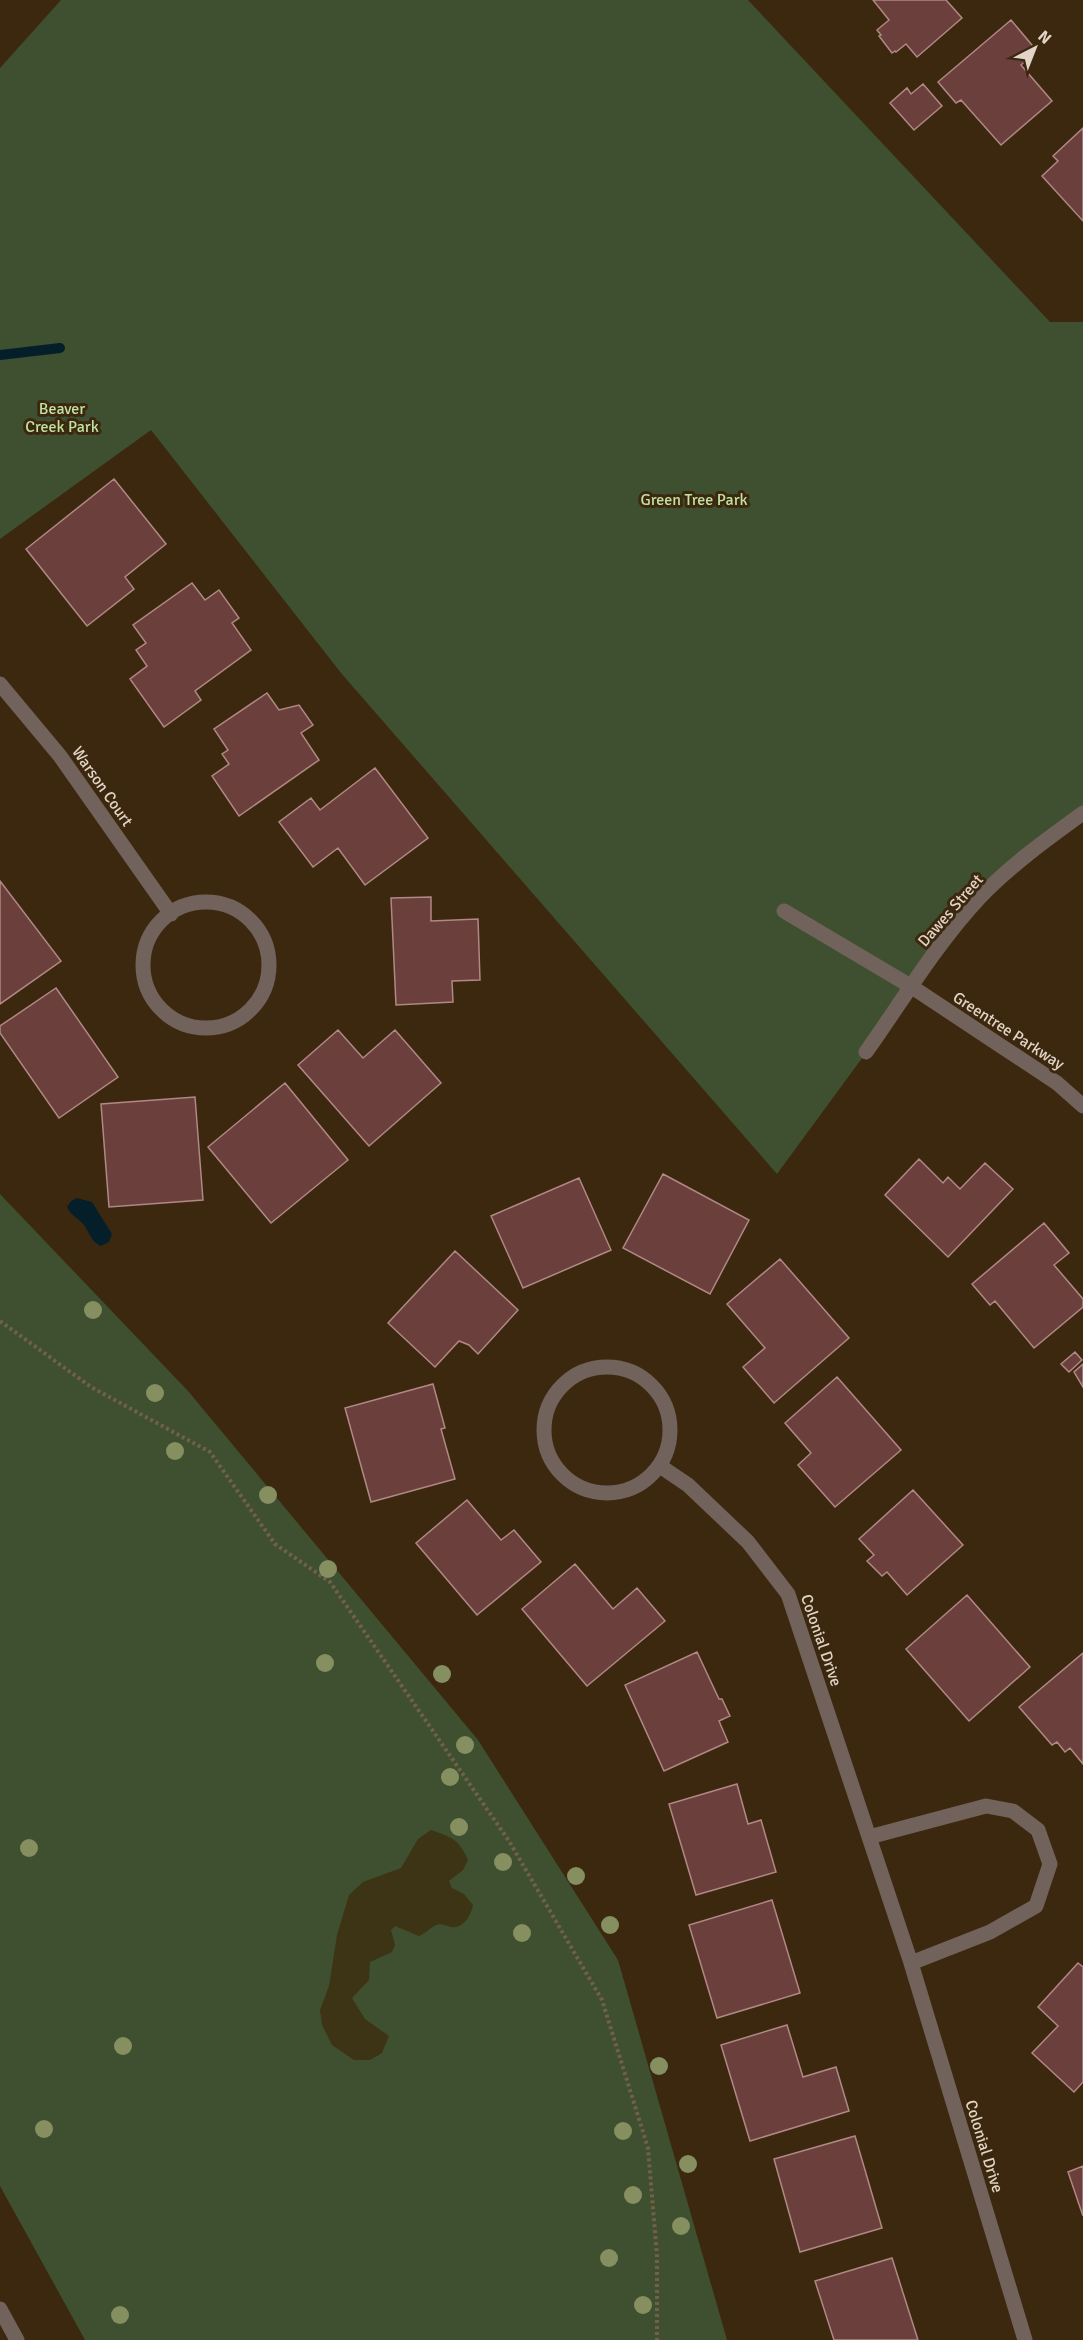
<svg xmlns="http://www.w3.org/2000/svg" width="1083" height="2340" viewBox="0 0 1083 2340" font-family="Signika,sans-serif">
<rect width="100%" height="100%" fill="#3c280f"/>
<path fill="#3e502f" d="M61 0H748L1050 322H1083V813L981 896 777 1174 341 673 151 430 0 539V68Z
M0 1194 188 1391 478 1740 618 1960 727 2340H85L0 2186Z"/>
<path fill="#3c3414" d="M431 1830C451 1837 459 1839 468 1860L463 1870 449 1881 452 1888 464 1894 473 1905C471 1916 463 1929 451 1927 446 1926 441 1923 436 1925 430 1928 426 1933 419 1936L395 1926 391 1930 395 1945 392 1952 370 1962 369 1980 352 1998 365 2019 389 2036 382 2053 370 2060H354L332 2045 322 2025 320 2010 329 1986 337 1935 349 1895 363 1882 401 1868 418 1839Z"/>
<path fill="#051f2a" d="M77 1198 92 1202 112 1234 109 1242 101 1246C89 1241 90 1230 81 1222 76 1217 70 1214 67 1207L71 1201Z"/>
<g fill="none" stroke-linecap="round" stroke-linejoin="round">
<path stroke="#051f2a" stroke-width="10" d="M0 355 60 348"/>
</g>
<path fill="#6b3f3c" stroke="#b08885" stroke-width="1.5" d="M873 0H946L962 18 917 57 906 44 896 52 895 51 892 53 879 36 881 35 877 30 889 20Z
M1011 20 1037 51 1021 65 1052 101 1001 145 961 100 956 103 938 82Z
M923 84 942 106 914 130 890 103 907 88 911 94Z
M1083 128V221L1042 176 1058 161 1053 156Z
M114 479 166 544 125 577 134 589 87 626 26 549Z
M192 583 205 600 219 590 239 618 232 623 251 650 195 691 201 700 164 727 130 679 147 666 136 650 146 643 133 625Z
M267 693 279 710 299 705 313 725 301 733 319 760 239 816 212 776 229 764 222 754 228 750 214 729Z
M375 768 428 838 365 885 338 848 313 867 279 822 311 798 320 810Z
M0 881 61 961 0 1004Z
M431 897V921L478 919 480 980 452 981 453 1002 396 1005 391 898Z
M56 988 118 1077 59 1118 0 1033V1026Z
M338 1030 363 1058 395 1030 441 1083 369 1146 298 1065Z
M285 1083 348 1160 271 1223 208 1147Z
M195 1097 203 1200 109 1207 101 1104Z
M919 1159 943 1183 948 1177 960 1189 985 1163 1013 1189 948 1257 885 1195Z
M663 1174 749 1220 710 1294 623 1248Z
M579 1178 611 1250 523 1288 491 1216Z
M1044 1223 1069 1253 1054 1265 1083 1299V1307L1034 1348 995 1301 990 1305 972 1284Z
M455 1251 518 1310 478 1354 469 1345 459 1341 435 1367 388 1323Z
M780 1259 849 1338 774 1403 743 1367 765 1348 727 1304Z
M1075 1352 1082 1360 1069 1372 1061 1364Z
M1083 1364V1387L1074 1372Z
M837 1377 901 1450 835 1507 798 1465 811 1453 785 1423Z
M433 1384 445 1428 441 1429 455 1479 371 1502 345 1408Z
M913 1490 963 1545 907 1595 887 1572 882 1576 867 1561 874 1555 859 1539Z
M467 1500 501 1540 514 1530 541 1562 477 1615 416 1543Z
M575 1564 613 1609 637 1588 665 1621 587 1686 522 1609Z
M967 1595 1030 1667 969 1721 906 1649Z
M697 1652 719 1699H722L730 1716 719 1721 728 1742 664 1771 625 1685Z
M1083 1653V1764L1070 1748 1065 1752 1057 1742 1052 1745 1019 1707Z
M737 1784 748 1824 761 1820 776 1872 696 1895 669 1804Z
M772 1900 800 1993 717 2018 689 1925Z
M1078 1963 1083 1967V2082L1074 2092 1032 2053 1058 2026 1038 2007Z
M787 2025 803 2077 836 2067 849 2111 750 2141 721 2045Z
M855 2136 882 2228 800 2252 774 2159Z
M1083 2166V2216L1068 2172Z
M892 2258 918 2340H834L815 2281Z"/>
<g fill="none" stroke-linecap="round" stroke-linejoin="round">
<path stroke="#72604b" stroke-width="4" stroke-dasharray="3 3" stroke-linecap="butt" d="M0 1321 91 1387 210 1452 275 1544 330 1582 509 1841 602 2000 648 2148 657 2256V2340"/>
<path stroke="#71625c" stroke-width="15" d="M0 684 60 756 171 914
M143 965a63 63 0 1 1 126 0a63 63 0 1 1-126 0Z
M784 911 912 987 1057 1083 1083 1106
M866 1052C903 1000 936 944 980 897 1011 865 1047 839 1083 813
M544 1430a63 63 0 1 1 126 0a63 63 0 1 1-126 0Z
M660 1466 688 1485 748 1542 788 1594 911 1963 1025 2340
M869 1837 986 1806 1013 1811 1038 1830 1050 1864 1036 1906 990 1932 911 1963
M0 2309 17 2340"/>
</g>
<g fill="#858f60">
<circle cx="93" cy="1310" r="9"/>
<circle cx="155" cy="1393" r="9"/>
<circle cx="175" cy="1451" r="9"/>
<circle cx="268" cy="1495" r="9"/>
<circle cx="328" cy="1569" r="9"/>
<circle cx="325" cy="1663" r="9"/>
<circle cx="442" cy="1674" r="9"/>
<circle cx="465" cy="1745" r="9"/>
<circle cx="450" cy="1777" r="9"/>
<circle cx="459" cy="1827" r="9"/>
<circle cx="29" cy="1848" r="9"/>
<circle cx="503" cy="1862" r="9"/>
<circle cx="576" cy="1876" r="9"/>
<circle cx="610" cy="1925" r="9"/>
<circle cx="522" cy="1933" r="9"/>
<circle cx="123" cy="2046" r="9"/>
<circle cx="659" cy="2066" r="9"/>
<circle cx="44" cy="2129" r="9"/>
<circle cx="623" cy="2131" r="9"/>
<circle cx="688" cy="2164" r="9"/>
<circle cx="633" cy="2195" r="9"/>
<circle cx="681" cy="2226" r="9"/>
<circle cx="609" cy="2258" r="9"/>
<circle cx="643" cy="2305" r="9"/>
<circle cx="120" cy="2315" r="9"/>
</g>
<g text-anchor="middle" stroke-width="6" stroke-linejoin="round" paint-order="stroke">
<g font-size="16" fill="#c0e3a3" stroke="#3c280f">
<text x="62" y="414">Beaver<tspan x="62" dy="18">Creek Park</tspan></text>
<text x="694" y="505">Green Tree Park</text>
</g>
<g font-size="16" fill="#e2d5c7" stroke="#3c280f">
<text transform="translate(103 786) rotate(55)" y="6">Warson Court</text>
<text transform="translate(950 910) rotate(-49)" y="6">Dawes Street</text>
<text transform="translate(1009 1030) rotate(33)" y="6">Greentree Parkway</text>
<text transform="translate(822 1640) rotate(71)" y="6">Colonial Drive</text>
<text transform="translate(985 2146) rotate(73)" y="6">Colonial Drive</text>
</g>
</g>
<g transform="translate(1035 48) rotate(42)" stroke="#3c280f" stroke-width="4.5" paint-order="stroke">
<path d="M0-4.5L10 22L0 15L-10 22Z" fill="#e2d5c7"/>
<text y="-9" font-size="16" font-weight="bold" text-anchor="middle" fill="#e2d5c7">N</text>
</g>
</svg>
